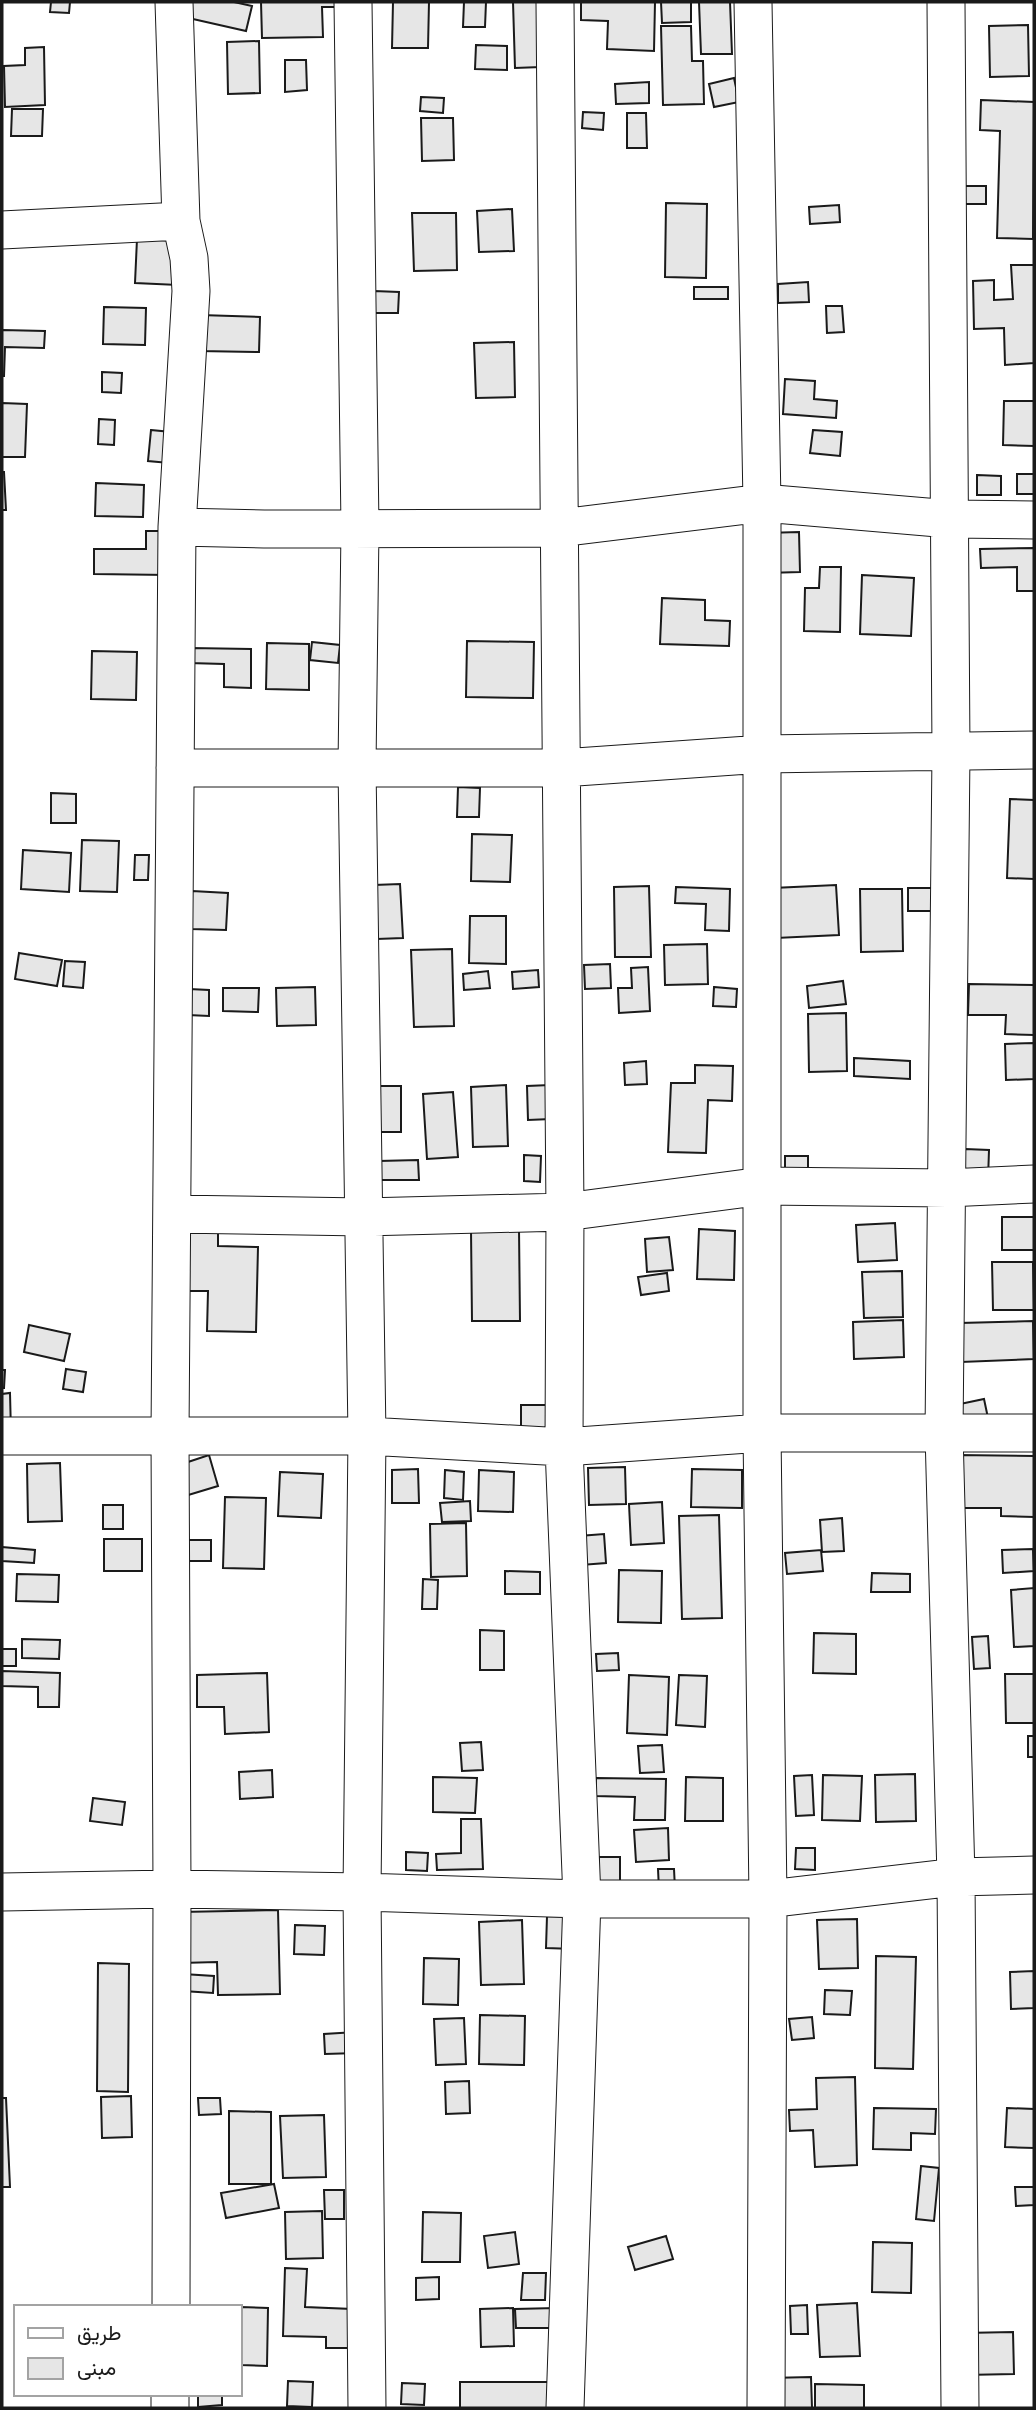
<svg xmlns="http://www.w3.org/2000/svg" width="1036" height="2410" viewBox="0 0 1036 2410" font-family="Mulish,Vazirmatn,sans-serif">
<rect width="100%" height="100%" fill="#fff"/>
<path fill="#e6e6e6" stroke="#1a1a1a" stroke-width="2" d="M51 2H70L69 13 50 12Z
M187 2H234L252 6 246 31 184 17Z
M261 2H343V7H322L323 37 262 38Z
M393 2H429L428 48H392Z
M464 2H486L485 27H463Z
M513 2H539L541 67 515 68Z
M581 2H655L654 51 607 49 608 21 581 20Z
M661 2H691V22L662 23Z
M699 2H730L732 54H701Z
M1028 25 1029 76 990 77 989 26Z
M661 26H691L692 61H703L704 104 663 105Z
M259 41 260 93 228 94 227 42Z
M476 45 507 46V70L475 69Z
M44 47 45 105 5 107 4 66 25 65V48Z
M285 60H306L307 90 285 92Z
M734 78 739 102 714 107 709 84Z
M649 82V103L616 104 615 84Z
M421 97 444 98 443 113 420 111Z
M981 100 1034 102 1033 239 997 238 1000 131 980 130Z
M12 109H43L42 136H11Z
M583 112 604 113 603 130 582 128Z
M627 113H646L647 148H627Z
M421 118H453L454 160 422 161Z
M953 186H986V204H953Z
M666 203 707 204 706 278 665 277Z
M839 205 840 222 810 224 809 207Z
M512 209 514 251 479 252 477 211Z
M412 213H456L457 270 414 271Z
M137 239 180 241 178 285 135 283Z
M1011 265H1034V363L1005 365 1004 328 974 329 973 281 994 280V300L1013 299Z
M808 282 809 302 778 303V284Z
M694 287H728V299H694Z
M374 291 399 292 398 313H374Z
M826 306H842L844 332 827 333Z
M104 307 146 308 145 345 103 344Z
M200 315 260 317 259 352 199 351Z
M2 330 45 331 44 348 5 347 4 376H2Z
M514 342 515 397 476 398 474 343Z
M102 372 122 373 121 393 102 392Z
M785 379 815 381 814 399 837 401 836 418 783 414Z
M1004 401H1034V446L1003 445Z
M2 403 27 404 25 457H2Z
M99 419 115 420 114 445 98 444Z
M151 430 171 432 169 463 148 461Z
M813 430 842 432 840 456 810 453Z
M2 472H4L6 510H2Z
M1017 474H1034V494H1017Z
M977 475 1001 476V495H977Z
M96 483 144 485 143 517 95 516Z
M146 531H168V575L94 574V549H146Z
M799 532 800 572 766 573 765 533Z
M1034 548V591H1017V567L981 568 980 549Z
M820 567H841L840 632 804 631 805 588H819Z
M862 575 914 578 911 636 860 634Z
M662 598 705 600V620L730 621 729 646 660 644Z
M467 641 534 642 533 698 466 697Z
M312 642 340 645 338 663 310 660Z
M267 643 309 644V690L266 689Z
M190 648 251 649V688L224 687V664L189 663Z
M92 651 137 652 136 700 91 699Z
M458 787 480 788 479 817H457Z
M51 793 76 794V823H51Z
M1010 799 1034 800V879L1007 878Z
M472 834 512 835 510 882 471 881Z
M82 840 119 841 117 892 80 891Z
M23 850 71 853 69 892 21 889Z
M135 855H149L148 880H134Z
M400 884 403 938 377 939 374 885Z
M836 885 839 935 776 938 773 888Z
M649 886 651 957H615L614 887Z
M676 887 730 889 729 931 705 930 706 904 675 903Z
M908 888H934L933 911H908Z
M860 889H902L903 951 861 952Z
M192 891 228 893 226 930 191 929Z
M470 916H506V964L469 963Z
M707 944 708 984 665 985 664 945Z
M452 949 454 1026 414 1027 411 950Z
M19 953 62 960 57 986 15 979Z
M65 961 85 962 83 988 63 986Z
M610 964 611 988 585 989 584 965Z
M648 967 650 1011 619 1013 618 988H632L631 968Z
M538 970 539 987 513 989 512 972Z
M488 971 490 988 464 990 463 974Z
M843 981 846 1004 809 1008 807 986Z
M969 984 1034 985V1035L1005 1034 1006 1015H968Z
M315 987 316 1025 277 1026 276 988Z
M714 987 737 989 736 1007 713 1006Z
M223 988H259L258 1012 223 1011Z
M189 989 209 990V1016L188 1015Z
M846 1013 847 1071 809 1072 808 1014Z
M1034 1043V1079L1006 1080 1005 1044Z
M854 1058 910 1061V1079L854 1076Z
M646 1061 647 1084 625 1085 624 1063Z
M695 1065 733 1066 732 1101 708 1100 706 1153 668 1152 671 1083H695Z
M506 1085 508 1146 473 1147 471 1087Z
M550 1085 551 1119 528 1120 527 1086Z
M379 1086H401V1132H380Z
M453 1092 458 1157 427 1159 423 1094Z
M965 1149 989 1150 988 1180 963 1179Z
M524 1155 541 1156 540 1182 524 1181Z
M785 1156H808V1177H785Z
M418 1160 419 1180H379V1161Z
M1002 1217H1034V1250H1002Z
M175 1220 218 1221V1246L258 1247 256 1332 207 1331 208 1291H185Z
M895 1223 897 1260 858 1262 856 1225Z
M519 1229 520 1321H472L471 1230Z
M699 1229 735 1231 734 1280 697 1279Z
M669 1237 673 1270 647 1272 645 1239Z
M992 1262H1033L1034 1310H993Z
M902 1271 903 1317 864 1318 862 1272Z
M667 1273 669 1291 641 1295 638 1277Z
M903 1320 904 1357 854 1359 853 1322Z
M1033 1321 1034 1359 961 1362 960 1323Z
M29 1325 70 1334 64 1361 24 1352Z
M66 1369 86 1372 83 1392 63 1389Z
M2 1370H5L4 1388H2Z
M10 1393 11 1433H2V1394Z
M984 1399 988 1418 964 1423 960 1404Z
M521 1405H557L556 1438 521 1437Z
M209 1455 218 1486 185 1496 176 1466Z
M956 1455 1034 1456V1517L1001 1516V1508H955Z
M60 1463 62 1521 28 1522 27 1464Z
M625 1467 626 1504 589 1505 588 1468Z
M418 1469 419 1503H392V1470Z
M692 1469 742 1470V1508L691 1507Z
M445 1470 464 1472 463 1500 444 1498Z
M479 1470 514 1472 513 1512 478 1511Z
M280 1472 323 1474 321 1518 278 1516Z
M225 1497 266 1498 264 1569 223 1568Z
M470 1501 471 1521 442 1522 440 1503Z
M662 1502 664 1543 631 1545 629 1504Z
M103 1505H123V1529H103Z
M719 1515 722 1618 682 1619 679 1516Z
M842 1518 844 1551 822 1552 820 1520Z
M466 1523 467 1576 431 1577 430 1524Z
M604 1534 606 1563 581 1565 579 1536Z
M104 1539H142V1571H104Z
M179 1540H211V1561H179Z
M2 1547 35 1550 34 1563 2 1561Z
M1033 1549 1034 1571 1003 1573 1002 1550Z
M821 1550 823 1571 787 1574 785 1553Z
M619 1570 662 1571 661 1623 618 1622Z
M505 1571 540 1572V1594H505Z
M872 1573 910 1574V1592H871Z
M17 1574 59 1575 58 1602 16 1601Z
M423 1579 438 1580 437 1609H422Z
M1034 1588V1646L1014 1647 1011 1590Z
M480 1630 504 1631V1670H480Z
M814 1633 856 1634V1674L813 1673Z
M988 1636 990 1668 974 1669 972 1637Z
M22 1639 60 1640 59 1659 22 1658Z
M2 1649H16V1666H2Z
M618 1653 619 1670 597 1671 596 1654Z
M2 1671 60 1673 59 1707H38V1687L2 1686Z
M267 1673 269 1732 225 1734 224 1707H197V1675Z
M1005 1674H1034V1723H1006Z
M629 1675 669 1677 667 1735 627 1733Z
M679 1675 707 1676 705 1727 676 1725Z
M1028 1736H1034V1757H1028Z
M481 1742 483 1770 462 1771 460 1743Z
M662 1745 664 1772 640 1773 638 1746Z
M272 1770 273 1797 240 1799 239 1772Z
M915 1774 916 1821 876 1822 875 1775Z
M812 1775 814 1815 796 1816 794 1776Z
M823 1775 862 1776 860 1821 822 1820Z
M433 1777 477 1778 475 1813 433 1812Z
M686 1777 723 1778V1821H685Z
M596 1778 666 1779 665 1820H634L635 1797 595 1796Z
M93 1798 125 1802 122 1825 90 1821Z
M461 1819H481L483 1869 437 1870 436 1854 461 1853Z
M668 1828 669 1860 636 1862 634 1830Z
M796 1848H815V1870L795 1869Z
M406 1852 428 1853 427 1871 406 1870Z
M599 1857H620V1889H599Z
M658 1869H674L675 1889 659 1890Z
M278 1910 280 1994 218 1995 217 1962 181 1963 180 1912Z
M547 1916 575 1917 574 1949 546 1948Z
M857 1919 858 1968 819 1969 817 1920Z
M522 1920 524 1984 481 1985 479 1922Z
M295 1925 325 1926 324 1955 294 1954Z
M876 1956 916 1957 913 2069 875 2068Z
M424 1958 459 1959 458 2005 423 2004Z
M98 1963 129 1964 128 2092 97 2091Z
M1034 1971V2008L1011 2009 1010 1972Z
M183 1974 214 1976 213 1993 183 1991Z
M825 1990 852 1991 850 2015 824 2014Z
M480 2015 525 2016 524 2065 479 2064Z
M812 2017 814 2038 792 2040 789 2019Z
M464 2018 466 2064 436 2065 434 2019Z
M356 2032 357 2053 325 2054 324 2034Z
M855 2077 857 2165 815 2167 813 2130 790 2131 789 2110 817 2109 816 2078Z
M469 2081 470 2113 446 2114 445 2082Z
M131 2096 132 2137 102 2138 101 2097Z
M2 2098H6L10 2187H2Z
M198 2098H220L221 2114 199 2115Z
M874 2108 936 2109 935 2134 911 2133V2150L873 2149Z
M1007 2108 1034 2109V2148L1005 2147Z
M229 2111 271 2112V2184H229Z
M324 2115 326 2177 283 2178 280 2116Z
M921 2166 939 2168 934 2221 916 2219Z
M274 2184 279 2208 226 2218 221 2193Z
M1015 2187H1034V2205L1016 2206Z
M324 2190H344V2219H325Z
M322 2211 323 2258 286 2259 285 2212Z
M423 2212 461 2213 460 2262H422Z
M515 2232 519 2264 488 2268 484 2236Z
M666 2236 673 2259 635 2270 628 2247Z
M873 2242 912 2243 911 2293 872 2292Z
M285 2268 307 2269 305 2307 352 2309 351 2348H326V2337L283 2336Z
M523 2273H546L545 2300H521Z
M439 2277V2299L416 2300V2278Z
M857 2303 860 2356 820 2357 817 2305Z
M807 2305 808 2334H791L790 2306Z
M240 2307 268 2308 267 2366 240 2365Z
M513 2308 514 2346 481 2347 480 2309Z
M556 2308 557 2328H516L515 2309Z
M1013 2332 1014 2374 964 2375 963 2333Z
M811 2377 812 2408H770L769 2378Z
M288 2381 313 2382 312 2407 287 2406Z
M460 2382H548V2408H460Z
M402 2383 425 2384 424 2405 401 2404Z
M815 2384 864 2385V2408H815Z
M198 2394H222V2405L198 2407Z"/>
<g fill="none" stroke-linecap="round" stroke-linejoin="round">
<defs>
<path id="minor" d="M353 2 360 528 357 767 367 1436 362 1892 367 2408
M555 2 565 1212 564 1447 582 1899 565 2408
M753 2 762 503V1433L768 1899 766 2408
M946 2 951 752 944 1433 956 1877 960 2408
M2 230 181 221
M177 527 264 529 560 528 762 503 950 519 1034 520
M175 768H562L763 754 1034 750
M172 1214 364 1217 565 1212 762 1186 947 1188 1034 1184
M2 1436H367L564 1447 762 1433H1034
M2 1892 172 1889 362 1892 582 1899H768L956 1877 1034 1875
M171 2307 172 1889 170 1435 177 527 191 291 189 258 181 221 174 2
M170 2408V2394"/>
</defs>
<use href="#minor" stroke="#1a1a1a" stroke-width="39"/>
<use href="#minor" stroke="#fff" stroke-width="37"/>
</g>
<rect width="1036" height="2410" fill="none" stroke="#1a1a1a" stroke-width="7"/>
<rect x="14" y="2305" width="228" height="91" fill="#ffffff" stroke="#a3a3a3" stroke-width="2"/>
<rect x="28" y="2328" width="35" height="10" fill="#ffffff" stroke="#a3a3a3" stroke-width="2"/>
<text x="77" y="2340" font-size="21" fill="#1a1a1a">طريق</text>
<rect x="28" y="2358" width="35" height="21" fill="#e6e6e6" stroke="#a3a3a3" stroke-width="2"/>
<text x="77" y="2375" font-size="21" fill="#1a1a1a">مبنى</text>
</svg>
